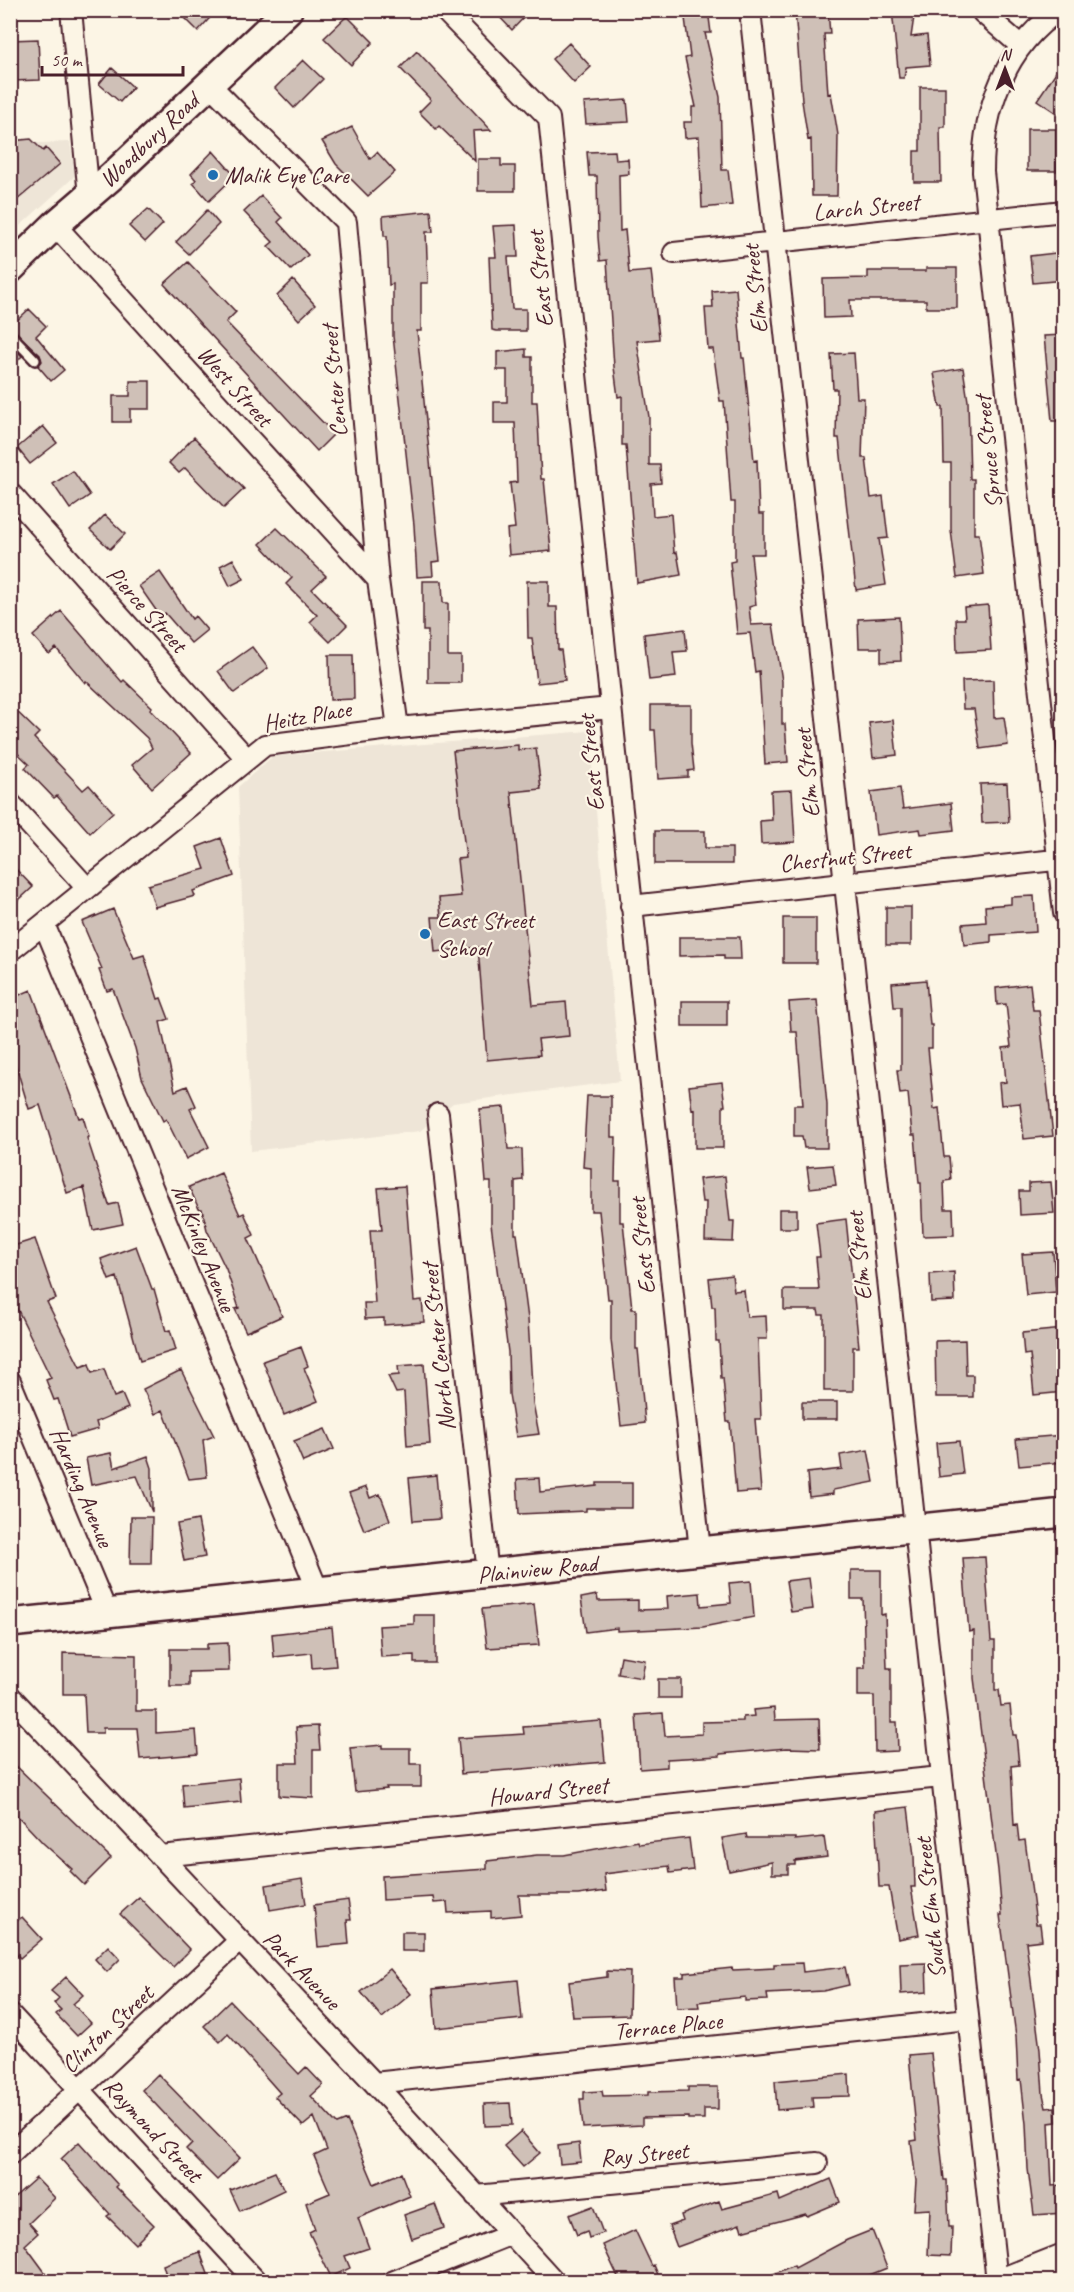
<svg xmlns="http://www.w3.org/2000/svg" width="1074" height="2292" viewBox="0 0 1074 2292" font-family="Caveat,sans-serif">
<rect width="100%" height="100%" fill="#fcf5e5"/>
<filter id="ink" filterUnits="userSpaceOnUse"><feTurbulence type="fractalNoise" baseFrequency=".0167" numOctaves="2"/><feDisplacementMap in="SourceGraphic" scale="12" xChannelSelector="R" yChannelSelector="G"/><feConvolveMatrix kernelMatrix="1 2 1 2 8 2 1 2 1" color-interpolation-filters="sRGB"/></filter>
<g filter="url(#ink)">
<path fill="#eee5d7" d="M70 142 75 176 11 234V144Z
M589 731 620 1081 453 1103 420 1131 251 1151 238 787 273 756Z"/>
<path fill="#cfc0b7" stroke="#4a1f2b" stroke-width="1.5" d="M177 10H217L198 31Z
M493 10H531L512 30Z
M684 10H708L711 33H705L720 97 722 170H728L732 205 702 208 699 137 685 138 684 122H692V107H696L685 58 690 57Z
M795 10H828L830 34H824L828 94 831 93 838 135 837 196H812L811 139 808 140 802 101Z
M892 10H915L911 37 927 35 930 65 906 67 904 78H899Z
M347 16 373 42 351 65 324 38Z
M38 39 40 80 12 81 10 40Z
M569 43 591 67 574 83 552 59Z
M417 51 491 130 473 131 475 161 439 126 436 129 419 112 431 100 400 68Z
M303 60 323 79 294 108 275 88Z
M1064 60V118L1037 100Z
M112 68 133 87 120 102 99 84Z
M920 87H945V127H940L941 182H914V151H920Z
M627 100 629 122 586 124 584 103Z
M352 127 370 159 377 152 395 172 368 196 336 164 322 141Z
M1027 129H1056V171H1027Z
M31 139 43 151 46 148 60 164 10 206V141Z
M213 151 235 176 209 201 193 183 196 180 191 174Z
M615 151 616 160 628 159 629 174 619 175 620 231 625 230 629 273 651 271 659 337V339L637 341 649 417V465H660L661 483 651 484 653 516 671 514 674 553 677 552 681 575 637 583 626 445H622V396L618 397 614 367 607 260 600 261 598 237 597 176H589L587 152Z
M478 159H501V166H515V191H478Z
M261 196 282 218 278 222 308 255 291 270 268 246 273 242 244 212Z
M148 209 163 224 145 242 129 226Z
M207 210 219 224 189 254 176 242Z
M431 211 433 232H426L428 283H421V331H417L440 561 432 562 433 576 417 577 414 525 393 336V284L389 285 387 236H384L383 216Z
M516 225 518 257H508L512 309H526V331H497L492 330 489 257H496L493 226Z
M1064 252V280L1033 283 1030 256Z
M188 262 236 312 226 322 334 434 317 451 164 284Z
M926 268H957V308H926V300H850L851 317 824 318 823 279 868 278V271H926Z
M293 280 315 305 299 320 277 296Z
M736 289 742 358H744L754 461 757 460 759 514H764V554H751L756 605 749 607 751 625 773 624 782 681V724H785L788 762 765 764 759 671 755 672 750 633 737 634 730 562 735 561V502H731L724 401H720L713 349H708L705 308H713L712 291Z
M29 309 46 326 36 336 64 370 51 381 38 366 42 361 40 355 10 327Z
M1064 335V421H1052L1044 336Z
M10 344 22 356 10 368Z
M526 349V357H532V402H537L541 479H544L551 551 509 555 507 529 515 528 510 483 517 482 515 423H494V402H507V370H497V352Z
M854 353 857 398H864L862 458H866L871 498 883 496 888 538 879 539 886 585 856 590 839 438H836L837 389H833L831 354Z
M963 368 968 401 970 479H974V534H979L984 574 957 578 951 530V463H944L943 407H940L934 373Z
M130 381H150V409H130V422H113V396H130Z
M43 426 57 443 30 464 17 448Z
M194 437 244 489 224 508 185 468 179 473 169 463Z
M73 471 90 495 70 509 53 484Z
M105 515 125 534 110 549 90 530Z
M277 528 326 576 312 589 347 625 330 642 310 622 317 615 286 584 292 578 260 544Z
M233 559 244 579 230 586 220 566Z
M160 572 192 619 195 616 207 630 191 643 165 613 160 616 139 586Z
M423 581H442L443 603H448V656H461V683H428V631H423Z
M527 581H549V607H557L558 650H561L565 680 537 683 532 638H528Z
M988 605 991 650 957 652 956 619H965L964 607Z
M61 611 122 682 124 680 152 707 150 709 191 753 152 788 132 765 152 748 147 738 86 681 85 683 56 648 49 654 33 636Z
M899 617 901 661 881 662V648H859L858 619Z
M685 629 687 651 673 652 676 677 649 680 644 634Z
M252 647 268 668 234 693 218 671Z
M329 655H353L354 699 330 700Z
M993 680 994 718 1004 717 1008 745 980 749 974 709H963L962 681Z
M10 705 39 733 34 738 83 790 89 785 113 812 90 833 57 796 54 798 25 768 29 764 10 746Z
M651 705H691V743L694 770 688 771V777L658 779 655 730H651Z
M893 720 897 755 873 758 869 723Z
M518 745V750L536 748 541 789 511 792 533 1005 566 1002 569 1036 538 1039 540 1055 487 1060 478 947 435 952 432 917H441L439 898 461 896 457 859 466 858 453 751Z
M1007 783 1009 822 982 823 980 784Z
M900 788 903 809 951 803 954 830 921 834 920 829 876 835 871 792Z
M792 790 795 842 761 844 760 821 772 820 771 791Z
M655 831H705V848H732V864H655Z
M221 838 234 876 193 891 195 896 155 907 148 885 205 869 197 847Z
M10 863 33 887 10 908Z
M1034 896 1036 932 991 935V942L964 945 962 924 986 922 985 906 1011 904V897Z
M886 907H911V945H886Z
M113 909 134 958 144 955 158 999 161 998 169 1019 160 1022 175 1091 187 1086 196 1106 190 1109 209 1147 186 1159 166 1119 163 1121 142 1078 135 1048 113 989 107 991 99 970 102 969 82 922Z
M783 918H816V963H783Z
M679 937H740L741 959H724V955L679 956Z
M926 980 930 1025H932V1048H928L934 1109 939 1108 944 1157H949L951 1180 944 1181 945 1209H953L954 1235 923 1236 921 1183H919L915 1135H912L908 1093 900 1094 897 1070H901V1007H894L892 983Z
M1030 984 1033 1010H1039L1053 1136 1024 1139 1020 1103 1001 1105 999 1083 1006 1082 1003 1048 1011 1047 1006 1004 997 1005 996 988Z
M31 990 79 1118 83 1117 89 1137 87 1138 109 1205 118 1203 123 1224 93 1230 84 1187 67 1193 40 1105 29 1109 10 1046V999Z
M817 1000 827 1105V1148H804L802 1136H794V1105H803L797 1032H791L789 1002Z
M682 1001H727V1026H682Z
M722 1082 725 1106H723V1148H695V1109L692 1110 689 1086Z
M587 1096H611V1137H616L615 1181H620V1222H623L632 1309H636V1349H638L645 1423 621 1426 611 1340V1299H608L599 1211H591V1168L583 1167Z
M504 1107 508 1149H522L523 1180 515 1181V1234H517L528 1319 533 1403 539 1434 516 1437 509 1394 508 1352 491 1224V1182H486L480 1109Z
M833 1165 836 1185 810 1188 807 1167Z
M221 1173 240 1215 244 1213 254 1235 248 1238 282 1316 246 1332 235 1309 239 1308 226 1269 207 1230 202 1209H199L189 1187Z
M725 1176 730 1221H734L733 1242 705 1241 706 1202H702L699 1179Z
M1051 1182 1054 1213 1020 1215 1019 1191H1029V1183Z
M405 1186 414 1301 422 1300 424 1322 384 1325V1318L365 1319 364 1303H375L370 1230H382L378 1188Z
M779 1209H797V1228H779Z
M846 1219 859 1347H853V1391H824V1315H819L818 1310H784V1290H819L816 1257H820L816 1223Z
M35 1239 56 1299 47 1302 80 1367 89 1364 92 1373 104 1369 114 1397 122 1394 128 1408 96 1422 98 1429 70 1437 58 1399 54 1400 46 1380 51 1378 10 1294V1247Z
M136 1246 152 1289H154L166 1331 170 1330 176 1350 140 1361 117 1277 109 1280 101 1259Z
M1053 1252 1056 1292 1026 1295 1022 1254Z
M954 1272 955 1301 931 1302 930 1274Z
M732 1275 734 1291 744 1290 747 1317 766 1316 767 1339H758L761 1419H755L761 1491 736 1493 730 1422H727L723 1378H721L719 1341H716L715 1307H712L709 1278Z
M1064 1329V1392L1034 1395 1030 1354 1024 1355 1022 1333Z
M965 1340 966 1375H973V1397H936L935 1341Z
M301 1347 308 1366 304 1368 318 1401 284 1415 263 1361Z
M424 1364 430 1444 407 1446 404 1392 396 1393 388 1376 399 1375 398 1366Z
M181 1370 214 1436 203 1440 207 1477 189 1479 163 1410 155 1414 143 1389Z
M802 1402H837V1419H802Z
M325 1429 334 1449 303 1462 294 1441Z
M1064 1435V1462L1019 1466 1016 1439Z
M959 1441 963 1474 939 1477 936 1443Z
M868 1450 874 1482 833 1490V1494L809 1497 807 1473 842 1469 840 1455Z
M111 1453 114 1468 148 1456 152 1468V1512L137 1476 91 1485 86 1458Z
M436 1475 440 1519 413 1521 409 1478Z
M539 1478 540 1492 597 1486V1483H632V1508H586V1511L519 1514 517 1479Z
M366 1487 370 1498 380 1494 390 1520 364 1530 349 1493Z
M131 1517H152L151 1564H130Z
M198 1520 205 1557 184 1561 177 1524Z
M985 1557 991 1641H995V1690H999L1001 1706 1010 1705 1013 1735H1016L1019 1765 1011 1766 1014 1825 1017 1824 1019 1841 1025 1840 1036 1924H1040L1042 1940 1026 1942 1040 2050 1043 2094 1046 2108 1055 2107 1056 2122 1049 2123 1052 2186 1062 2185 1064 2213 1034 2215 1028 2169 1026 2124 1021 2079 1018 2080 1016 2036 1000 1915H1002L998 1870 974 1678V1631L969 1632 965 1588 963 1558Z
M851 1570H881V1615L885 1614 887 1668H891V1722H897L898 1751 875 1752 874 1696H858V1668H865L863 1599H851Z
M809 1578 813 1609 791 1612 786 1581Z
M751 1581 754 1617 703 1627 617 1631V1628L586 1632 581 1598 597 1595 598 1601 638 1600V1610L668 1609 667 1596 700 1593 701 1606 731 1603 729 1583Z
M534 1604 539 1645 487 1648 482 1609Z
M414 1615H435V1663H414V1655L381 1657 379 1626 414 1624Z
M332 1627 336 1666 312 1668 311 1653 274 1657 272 1634Z
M228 1643 229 1671 189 1672V1686H170V1649H207V1644Z
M63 1653 136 1655V1711H156V1733L196 1730 198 1754 140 1759 137 1728H103V1733H86L84 1694H63Z
M621 1656 645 1660 642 1678 618 1674Z
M658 1679H681V1698H658Z
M774 1708 775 1720 819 1719 820 1749 787 1748 720 1754V1756L667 1759V1767L640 1769 636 1715 663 1713 665 1736 702 1734V1722L743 1721V1717L754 1716 753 1710Z
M601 1721 605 1762 461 1774 458 1738 524 1734 523 1727Z
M318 1726 320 1750H313V1798L279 1796V1763H298L296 1727Z
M382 1745V1748H410V1764H421V1787H386L387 1789 355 1792 350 1748Z
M10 1760 111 1858 84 1885 70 1871 72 1869 43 1843 10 1808Z
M239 1778 241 1802 184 1808 182 1784Z
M908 1807 914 1856 915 1887H911L919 1935 898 1939 889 1887H879L875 1811Z
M746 1834 747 1838H795V1840L824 1837 827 1857 795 1861V1865H788V1874H772V1862L729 1871 722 1838Z
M689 1838 693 1870 670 1873 669 1866 604 1874 606 1891 578 1895H519L521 1915 491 1918V1911L448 1913 447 1902 434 1903 433 1897 383 1900 382 1876 487 1869V1861L537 1855H564L638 1841 639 1844Z
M302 1879 306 1904 270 1910 266 1885Z
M139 1897 190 1950 173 1967 120 1914Z
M348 1900 351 1920H347L349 1944 318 1947 314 1905Z
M22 1917 42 1939 20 1958 10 1948V1927Z
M402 1932H424V1951H402Z
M108 1946 120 1959 107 1972 95 1959Z
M802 1963 803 1972 845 1967 849 1985 823 1991 767 1994 768 2000 745 2001V1997L698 2002 699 2007 677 2008 675 1977H684V1973L732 1968 733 1970 774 1968V1964Z
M926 1963 927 1992 901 1994 900 1964Z
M390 1969 411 1994 382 2018 361 1992Z
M607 1971 630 1972 629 2015 573 2017 569 1982 607 1977Z
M66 1977 83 1995 73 2004 91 2023 77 2036 56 2014 61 2010 54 2003 59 1998 51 1991Z
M518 1980 522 2019 436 2028 433 1989Z
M230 2001 299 2074 306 2067 323 2085 311 2096 337 2124 347 2120 374 2184 401 2173 410 2196 358 2218 369 2248 345 2256 350 2268 331 2277 309 2232 315 2229 306 2203 330 2193 314 2156 327 2150 314 2117 303 2126 275 2097 280 2093 228 2034 220 2042 204 2026Z
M931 2053 944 2180H947L949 2227H952L951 2256 928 2255 930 2209 914 2210 916 2181 911 2141 917 2140 909 2055Z
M158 2074 240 2158 217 2180 186 2149 192 2143 142 2090Z
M849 2074 850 2096 812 2097 813 2107 777 2110 775 2081Z
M688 2087H718V2109H704V2119H688V2117L642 2118V2125L583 2128 580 2099H584V2092L602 2091 603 2096 648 2095V2092L688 2091Z
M510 2103 512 2125 485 2126 484 2104Z
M521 2131 540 2153 523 2167 504 2146Z
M79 2142 118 2185 116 2187 154 2225 135 2244 107 2216 110 2214 61 2159Z
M579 2143 581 2162 560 2164 558 2146Z
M275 2172 284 2190 240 2211 230 2190Z
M36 2178 55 2198 29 2223 38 2233 25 2245 47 2275 39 2282H21L10 2267V2201Z
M831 2179 840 2202 807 2216 806 2214 742 2231 740 2224 677 2247 669 2226 683 2221 681 2215 719 2201 722 2209 778 2194 780 2201Z
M435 2204 444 2228 412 2239 404 2215Z
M593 2206 603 2233 589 2238 587 2231 577 2235 569 2215Z
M635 2230 652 2266 654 2265 661 2282H614L619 2279 603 2245Z
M872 2230 887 2268 852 2282H755L794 2265 795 2268 847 2240Z
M200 2252 208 2274 187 2282H168L163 2265Z"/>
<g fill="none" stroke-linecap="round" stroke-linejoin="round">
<defs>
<path id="lane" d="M10 334 35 360"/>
<path id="street" d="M71 10 89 196
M444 10 549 118 700 1551
M750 10 997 2282
M1060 10C1005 46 983 110 983 172L1064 913
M983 13 1021 46
M209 84 346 222 378 580 398 728
M55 225 378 580
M674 253 1064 211
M10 493 246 758
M10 803 87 888
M631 906 1064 859
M44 924 318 1591
M10 951 265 745 398 728 611 708
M438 1114 488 1574
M10 1381 107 1613
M10 1696 374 2083 555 2282
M160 1856 941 1777
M10 2014 257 2282
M374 2083 968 2019
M10 2154 239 1941
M476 2196 817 2163
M392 2282 512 2234"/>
<path id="secondary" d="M10 269 55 225 112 176 288 10
M10 1623 1064 1513"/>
<path id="primary" d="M1006 2282 1064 2259"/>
</defs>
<use href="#lane" stroke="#4a1f2b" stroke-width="14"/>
<use href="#street" stroke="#4a1f2b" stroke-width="24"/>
<use href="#secondary" stroke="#4a1f2b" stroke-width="32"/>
<use href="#primary" stroke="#4a1f2b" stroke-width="34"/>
<use href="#lane" stroke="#fcf5e5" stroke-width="9"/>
<use href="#street" stroke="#fcf5e5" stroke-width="20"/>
<use href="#secondary" stroke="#fcf5e5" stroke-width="27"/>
<use href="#primary" stroke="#fcf5e5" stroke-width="30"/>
</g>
</g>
<g fill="#1f6fb2" stroke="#fcf5e5" stroke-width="2">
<circle cx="213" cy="175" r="6"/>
<circle cx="425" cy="934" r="6"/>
</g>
<g text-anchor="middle" stroke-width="4.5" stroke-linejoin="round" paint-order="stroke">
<g font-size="24" fill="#4a1f2b" stroke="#fcf5e5">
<text transform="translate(149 140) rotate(-43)" y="8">Woodbury Road</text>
<text transform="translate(866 207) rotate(-6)" y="8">Larch Street</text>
<text transform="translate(540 279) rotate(-96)" y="8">East Street</text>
<text transform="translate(755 289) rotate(-96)" y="8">Elm Street</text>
<text transform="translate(334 381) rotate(-95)" y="8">Center Street</text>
<text transform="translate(235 386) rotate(48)" y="8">West Street</text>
<text transform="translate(988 452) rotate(-96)" y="8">Spruce Street</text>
<text transform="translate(147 609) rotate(48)" y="8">Pierce Street</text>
<text transform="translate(307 716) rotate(-10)" y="8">Heitz Place</text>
<text transform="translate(591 763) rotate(-96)" y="8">East Street</text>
<text transform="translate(807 773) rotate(-96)" y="8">Elm Street</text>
<text transform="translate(845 857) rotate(-6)" y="8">Chestnut Street</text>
<text transform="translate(642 1246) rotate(-96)" y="8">East Street</text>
<text transform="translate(204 1248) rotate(68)" y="8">McKinley Avenue</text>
<text transform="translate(859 1256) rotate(-96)" y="8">Elm Street</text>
<text transform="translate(438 1347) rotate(-96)" y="8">North Center Street</text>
<text transform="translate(82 1487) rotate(67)" y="8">Harding Avenue</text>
<text transform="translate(537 1569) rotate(-6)" y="8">Plainview Road</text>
<text transform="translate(548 1791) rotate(-6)" y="8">Howard Street</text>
<text transform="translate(930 1908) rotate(-96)" y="8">South Elm Street</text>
<text transform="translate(302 1970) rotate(46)" y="8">Park Avenue</text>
<text transform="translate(668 2026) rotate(-6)" y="8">Terrace Place</text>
<text transform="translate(107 2029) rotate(-43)" y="8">Clinton Street</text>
<text transform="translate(153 2130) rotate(47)" y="8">Raymond Street</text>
<text transform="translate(644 2154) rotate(-5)" y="8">Ray Street</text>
</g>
<g font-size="24" fill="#4a1f2b" stroke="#fcf5e5" text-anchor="start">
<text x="225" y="183">Malik Eye Care</text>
<text x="437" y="928">East Street<tspan x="437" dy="28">School</tspan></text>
</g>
</g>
<rect width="1074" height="2292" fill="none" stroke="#fcf5e5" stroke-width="36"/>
<rect x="18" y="18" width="1038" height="2256" fill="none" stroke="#4a1f2b" stroke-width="2" filter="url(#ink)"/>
<g transform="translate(1005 69)" stroke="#fcf5e5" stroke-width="4.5" paint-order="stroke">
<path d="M0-4.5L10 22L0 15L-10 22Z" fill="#4a1f2b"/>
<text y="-9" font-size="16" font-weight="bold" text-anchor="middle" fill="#4a1f2b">N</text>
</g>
<path d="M42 66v9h141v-9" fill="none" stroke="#4a1f2b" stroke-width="3"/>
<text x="51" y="66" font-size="18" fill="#4a1f2b" stroke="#fcf5e5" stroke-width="4.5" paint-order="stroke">50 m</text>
</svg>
